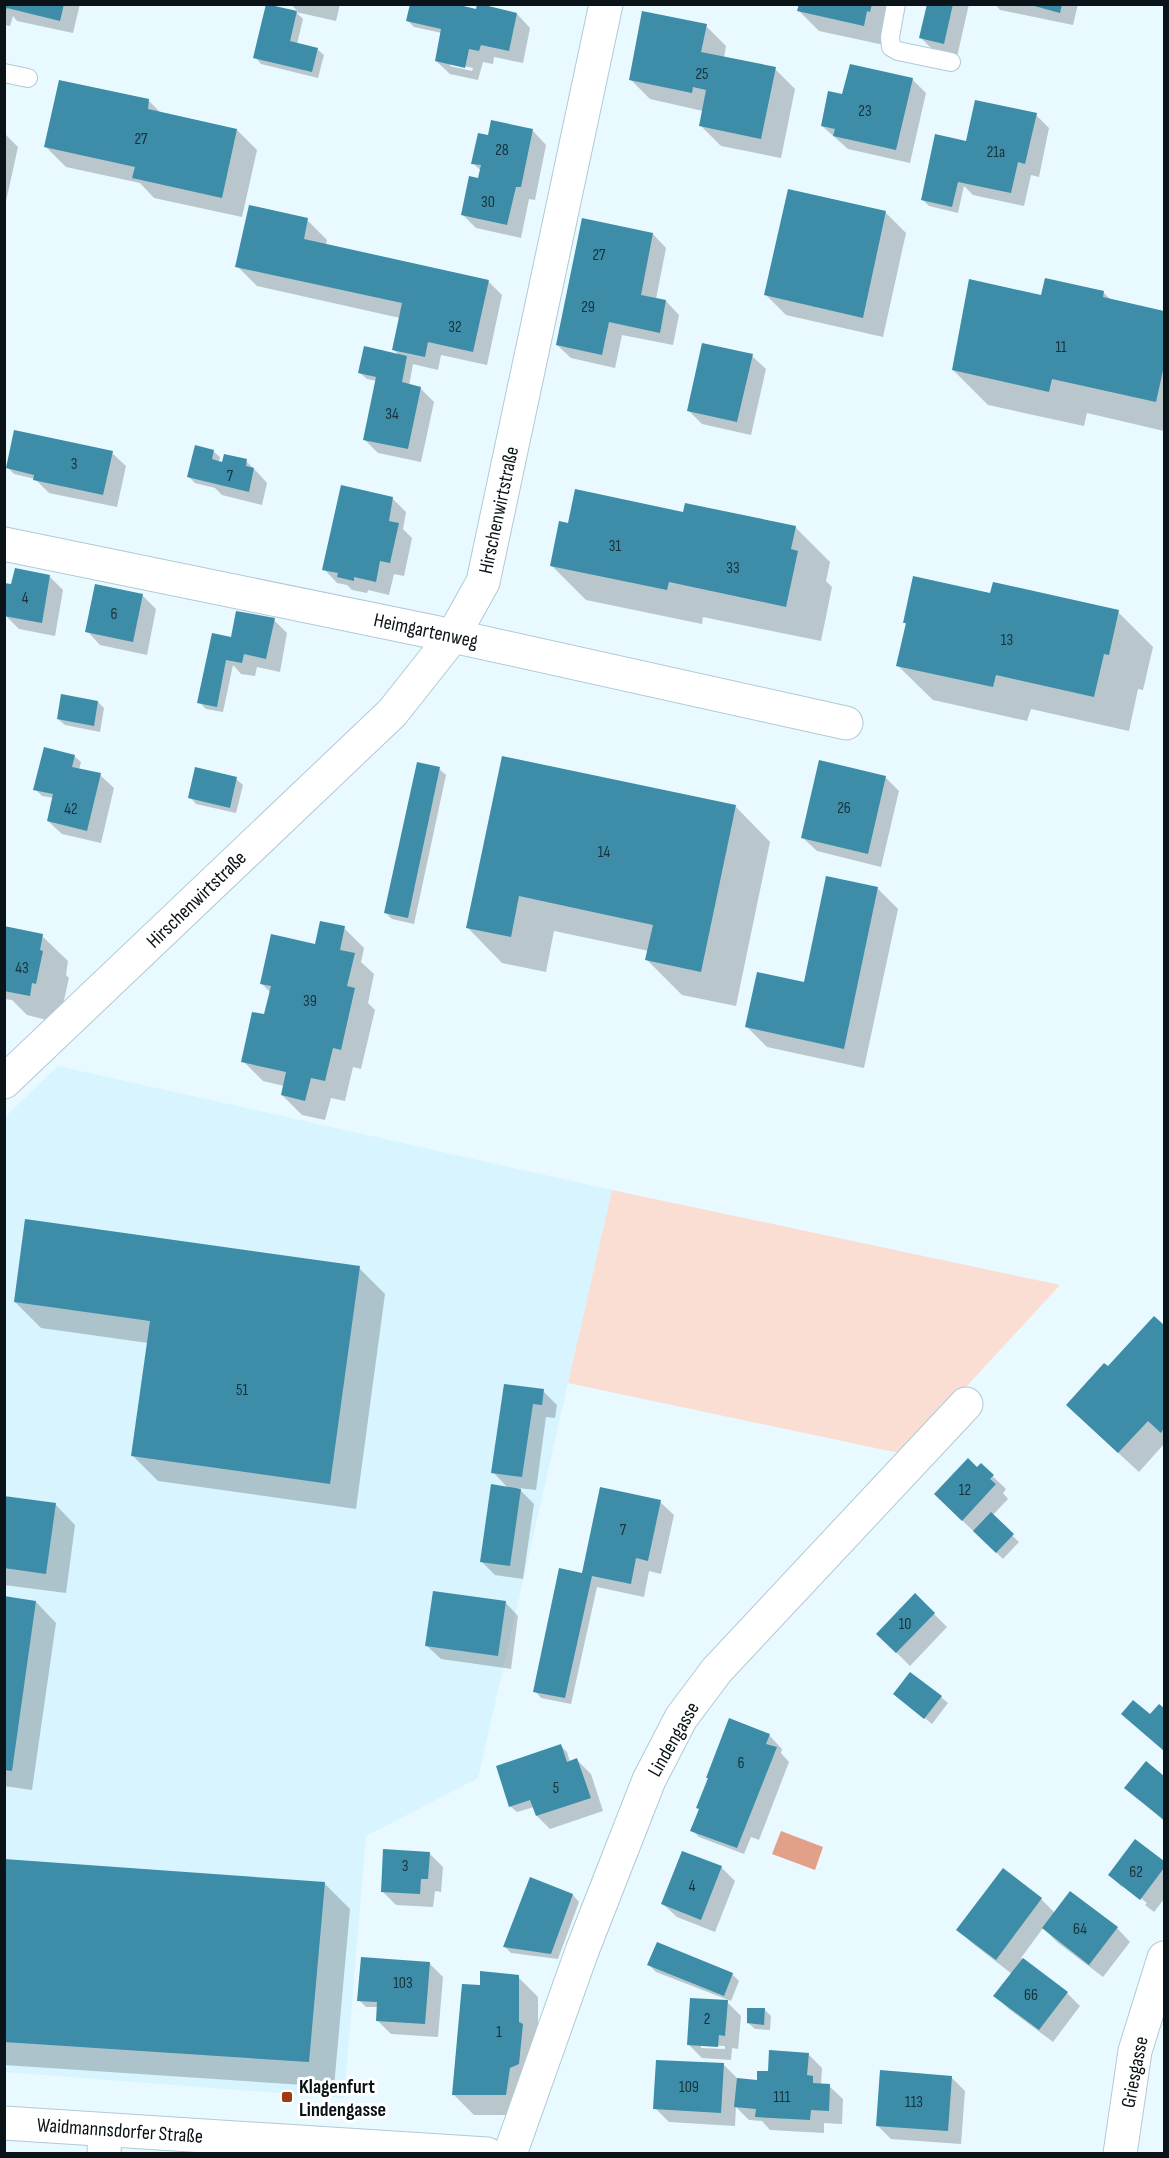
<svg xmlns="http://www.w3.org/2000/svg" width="1169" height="2158" viewBox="0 0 1169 2158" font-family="'Sofia Sans Condensed',sans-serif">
<rect width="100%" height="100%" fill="#e8f9ff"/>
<path fill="#d7f4ff" d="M58 1066 612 1190 478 1778 366 1836 344 2098 5 2072V1117Z"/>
<path fill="#faddd3" d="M612 1190 1060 1285 904 1454 568 1383Z"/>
<path fill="#e3a089" d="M781 1831 823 1847 815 1870 772 1854Z"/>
<path fill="#0003" fill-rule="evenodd" d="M4 4H80L73 33 17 21 13 16 10 26 4 25Z
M291 4H340L336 21 296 12 303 19 297 44 317 49 324 55 318 78 261 64 255 57 268 5 299 13Z
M800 4H896L884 45 819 31 799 11Z
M928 4H969L957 57 934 51 921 38Z
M995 4H1078L1073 25 1000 10Z
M477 11 517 14 530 28 523 63 494 57 493 64 483 62 478 80 450 74 436 61 442 33 414 27 408 21ZM450 63 473 68 472 71 450 66Z
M706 26 726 46 724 58 775 69 795 89 781 158 721 146 700 125 703 111 650 99 630 79Z
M912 79 926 93 910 163 848 149 822 126Z
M149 101 162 114 237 130 257 150 242 217 154 198 140 183 66 167 46 147Z
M1036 115 1049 128 1039 177 1031 175 1024 206 973 195 964 186 958 213 929 206 923 200 966 142Z
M492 122 533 131 546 145 535 200 529 199 521 238 476 228 462 214 479 180 481 171 473 163 489 137Z
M4 133 18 147 4 210Z
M789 191 886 213 906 233 883 337 786 315 766 295Z
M307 220 327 240 326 245 488 281 502 295 487 365 441 355 438 370 413 364 409 386 420 388 434 402 421 462 378 453 365 440 377 381 367 379 360 373 400 356 393 349 400 318 257 286 237 266Z
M653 234 666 248 656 299 666 301 679 315 673 345 622 335 615 368 571 358 557 345Z
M1104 293 1112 301 1164 313V431L1087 413 1084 426 988 405 953 370 1043 297Z
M752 356 766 369 751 435 702 424 688 410Z
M213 451 220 457 219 462 246 461 259 474 267 483 262 505 222 495 215 488 195 483 189 477Z
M112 453 126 466 117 507 49 493 35 479 14 474 8 468Z
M342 487 393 499 406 512 403 529 412 538 404 576 394 574 389 595 368 590 367 593 352 590 347 585 337 583 324 569Z
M685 513 795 527 830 562 826 581 832 587 821 641 703 617 702 624 586 600 551 565 569 525Z
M50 577 63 590 55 636 19 629 5 615 12 586Z
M142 595 156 609 147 655 100 645 87 631Z
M991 595 1118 612 1153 647 1143 690 1138 689 1129 731 1031 709 1027 721 933 700 897 665 907 625 904 622Z
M274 620 287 633 280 672 257 667 255 676 241 674 233 665 223 712 206 709 199 702 232 639Z
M98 702 104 708 100 732 65 725 58 719Z
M74 756 81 762 79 770 100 775 114 788 101 843 62 834 48 821 54 798 42 796 35 789Z
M503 758 735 806 770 842 736 1006 682 995 647 960 649 951 554 931 546 972 502 963 467 927Z
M439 769 446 775 414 924 392 919 386 913Z
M885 777 899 791 881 867 817 851 803 838Z
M236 779 243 785 236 813 196 804 190 797Z
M828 878 878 889 898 909 864 1068 767 1047 747 1027 805 983Z
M4 927 42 936 68 961 66 975 69 978 62 1009 55 1022 27 1015 12 1000 4 999Z
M344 928 364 948 361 962 374 974 368 1003 375 1010 361 1069 353 1067 345 1101 331 1098 325 1120 302 1115 282 1095 284 1086 263 1081 243 1061 265 1016 271 993 261 983Z
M359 1268 385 1294 356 1509 158 1481 132 1455 148 1343 41 1328 15 1302Z
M1154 1318 1164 1327V1444L1139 1472 1088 1425 1109 1368Z
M505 1385 543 1391 557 1405 555 1418 546 1417 536 1490 518 1488 534 1504 523 1579 495 1575 481 1561 508 1488 493 1472Z
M981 1465 1006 1489 1003 1493 1008 1499 992 1516 1019 1542 1003 1559 949 1508Z
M4 1498 55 1504 75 1525 66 1593 4 1585Z
M660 1502 674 1515 661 1574 649 1571 644 1597 597 1587 571 1704 541 1698 535 1691 583 1575Z
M915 1595 947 1627 910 1666 878 1634Z
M4 1598 36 1602 56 1623 32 1790 4 1786Z
M505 1602 518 1616 511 1669 441 1659 427 1646Z
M895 1694 941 1697 948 1703 932 1724Z
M1159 1706 1164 1710V1750L1129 1720 1150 1716Z
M769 1735 782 1749 781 1753 789 1762 759 1840 751 1837 744 1854 699 1837 692 1830 700 1810 698 1808Z
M561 1746 567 1752 570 1762 577 1760 591 1774 603 1811 550 1829 537 1816 534 1807 517 1812 510 1806Z
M1146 1763 1164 1778V1821L1126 1788Z
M1135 1841 1164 1863V1899L1154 1912 1145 1905 1147 1903 1122 1884V1887L1110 1875Z
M429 1853 443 1867 441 1892 435 1891 433 1907 396 1905 382 1891Z
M4 1860 324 1883 350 1909 334 2087 4 2065Z
M721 1867 735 1881 715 1932 677 1917 663 1904Z
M1003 1870 1041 1899 1055 1913 1117 1928 1130 1942 1103 1977 1057 1942 1043 1928 1021 1958 1067 1993 1080 2006 1053 2042 1009 2009 995 1996 1012 1974 972 1943 958 1930Z
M531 1879 573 1895 579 1902 558 1959 511 1953 505 1947Z
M429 1963 443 1977 438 2037 391 2034 377 2020 378 2007H366L359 2000Z
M649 1965 732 1974 739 1981 731 2001 656 1972Z
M518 1977 538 1997V2042L526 2115H474L454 2095 482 1987Z
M727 2002 741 2016 738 2049 732 2048 731 2060 702 2058 688 2044ZM701 2045 725 2046V2049L701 2048Z
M765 2010 771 2016 770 2030 755 2029 748 2023Z
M809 2055 822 2068 821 2085 829 2086 843 2099 842 2124 824 2123V2133L770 2130 762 2121 749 2120 736 2107 735 2126 669 2122 655 2108 724 2065 737 2078 758 2082 770 2073Z
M951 2077 965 2091 961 2144 891 2139 877 2125Z"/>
<path fill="#3d8da8" d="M4 4H64L60 21 7 8 4 14Z
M266 4 297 11 290 41 318 48 312 72 253 58Z
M410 4H455L476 9 477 4H480L517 13 509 51 481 45 479 51 469 49 465 68 435 61 441 29 406 21Z
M799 4H872L870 12 867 11 864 26 797 11Z
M927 4H953L944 44 919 38Z
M1027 4H1062L1060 13Z
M642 11 707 24 701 52 776 67 761 139 699 126 706 90 693 87 692 93 629 80Z
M850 64 913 78 896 150 833 136 835 129 821 126 828 91 842 94Z
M59 80 149 99 148 109 237 129 222 198 132 178 135 167 44 147Z
M975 100 1037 113 1025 164 1018 162 1011 193 958 182 952 207 921 200 935 134 966 141Z
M491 120 533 129 521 187H516L507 225 461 215 469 176 478 178 481 165 471 164 478 133 488 135Z
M788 189 886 211 863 318 764 295Z
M249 205 308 218 304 239 489 280 473 352 428 342 425 357 392 350 402 303 235 267Z
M582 218 653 233 641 295 666 300 660 333 609 322 602 355 556 345Z
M1045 278 1104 291 1103 297 1164 311V366L1156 402 1052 379 1049 392 952 370 969 279 1041 295Z
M702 343 753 354 737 422 687 411Z
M364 346 407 356 402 382 421 387 408 449 363 440 376 377 358 373Z
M14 430 113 451 103 495 33 480 34 475 6 468Z
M195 445 214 450 212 459 222 462 224 454 247 459 246 466 254 468 249 492 187 477Z
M341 485 393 497 389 521 399 523 390 563 380 561 376 582 354 577V581L337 577 338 573 322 570Z
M575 489 683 512 685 503 796 526 791 549 798 551 786 607 669 582 667 590 550 566 559 521 568 523Z
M15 568 50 575 42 623 4 616V583L11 584Z
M913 576 990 593 993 582 1119 610 1109 655 1104 654 1094 697 996 675 993 687 896 666 906 623H903Z
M95 584 143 594 133 642 85 632Z
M236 611 275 618 266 659 244 654 242 663 226 660 217 707 197 703 212 633 231 637Z
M61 694 98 701 94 726 57 719Z
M44 747 75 755 72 767 101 773 87 831 47 821 53 794 33 790Z
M502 756 736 805 701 972 645 960 653 925 519 896 511 937 466 928Z
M819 760 886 776 868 854 801 838Z
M417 762 440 767 408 918 384 913Z
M195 767 237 777 230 808 188 798Z
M826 876 878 887 844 1049 745 1027 757 972 804 982Z
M320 921 345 926 340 950 355 953 347 986 355 988 341 1050 333 1048 325 1081 311 1078 305 1101 281 1095 286 1072 241 1062 252 1012 264 1014 271 986 260 984 271 934 315 944Z
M4 926 43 934 40 950 43 951 36 984 32 983 30 996 4 991Z
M25 1219 360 1266 330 1484 131 1456 150 1321 14 1302Z
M1154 1316 1164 1325V1428L1161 1433 1148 1421 1118 1453 1066 1405 1104 1363 1108 1366Z
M504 1384 544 1389 542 1405 533 1404 522 1477 491 1473Z
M968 1458 977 1467 981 1463 994 1475 990 1479 996 1484 962 1521 934 1494Z
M491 1484 521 1489 510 1566 480 1562Z
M600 1487 661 1500 648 1561 636 1558 631 1584 592 1576 565 1698 533 1692 559 1568 582 1573Z
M4 1496 56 1503 46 1574 4 1568Z
M991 1512 1014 1534 996 1553 973 1531Z
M433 1591 506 1601 498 1656 425 1646Z
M915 1593 935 1613 896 1653 876 1634Z
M4 1596 36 1601 12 1771 4 1770Z
M910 1672 942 1696 924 1719 893 1694Z
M1133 1700 1150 1714 1159 1704 1164 1708V1751L1121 1714Z
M729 1718 770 1734 766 1744 777 1747 737 1848 690 1831 699 1809 696 1808 708 1778H706Z
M561 1744 567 1762 577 1758 591 1798 536 1816 530 1800 509 1807 496 1766Z
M1146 1761 1164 1776V1820L1124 1788Z
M1135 1839 1164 1861V1868L1140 1900 1108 1875Z
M383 1849 430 1852 428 1879H421L420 1894 381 1892Z
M682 1851 722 1866 701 1920 661 1904Z
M4 1859 325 1882 309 2062 4 2042Z
M1003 1868 1042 1898 996 1960 956 1930Z
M530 1877 573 1894 551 1954 503 1947Z
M1070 1891 1118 1927 1089 1965 1042 1928Z
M657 1942 733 1973 724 1996 647 1965Z
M361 1957 430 1962 425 2024 376 2021 377 2002 357 2001Z
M1023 1958 1068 1992 1039 2030 993 1996Z
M480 1971 519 1975V2022L523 2024 519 2064 510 2068 506 2095H452L462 1984 480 1985Z
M690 1998 728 2000 725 2036 719 2035 718 2047 687 2045Z
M747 2008H765L764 2025 747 2023Z
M769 2050 809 2053 807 2075 813 2076V2083L830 2084 829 2111 811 2110 810 2120 755 2117 756 2109 734 2107 737 2078 757 2080V2071H768Z
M656 2060 724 2063 721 2113 653 2109Z
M880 2070 952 2076 948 2131 876 2126Z"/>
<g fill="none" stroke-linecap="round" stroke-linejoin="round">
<defs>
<path id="service" d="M896 4 890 37 891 47 898 51 951 62
M4 73 28 78"/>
<path id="minor" d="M4 544 453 636 846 723
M4 1082 392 713 453 636 483 582 606 4
M104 2154 105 2131
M510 2154 582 1951 649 1780 681 1718 717 1670 966 1404
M1120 2154 1135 2051 1164 1958"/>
<path id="tertiary" d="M4 2123 487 2154"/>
</defs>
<use href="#service" stroke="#b0cad4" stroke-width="20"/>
<use href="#minor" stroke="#b0cad4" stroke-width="35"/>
<use href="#tertiary" stroke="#b0cad4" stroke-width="35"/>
<use href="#service" stroke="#fff" stroke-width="18"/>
<use href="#minor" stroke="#fff" stroke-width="33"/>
<use href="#tertiary" stroke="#fff" stroke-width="33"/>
</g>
<rect fill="#a03a11" stroke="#fff" stroke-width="2" x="281" y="2091" width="12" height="12" rx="3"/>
<g text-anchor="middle" stroke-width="6" stroke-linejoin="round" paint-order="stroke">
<g font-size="16" fill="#17323b">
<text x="702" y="79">25</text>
<text x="865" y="116">23</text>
<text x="141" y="144">27</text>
<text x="502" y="155">28</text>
<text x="996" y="157">21a</text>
<text x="488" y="207">30</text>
<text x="599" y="260">27</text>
<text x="588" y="312">29</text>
<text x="455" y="332">32</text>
<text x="1061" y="352">11</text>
<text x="392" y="419">34</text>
<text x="74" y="469">3</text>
<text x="230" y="481">7</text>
<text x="615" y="551">31</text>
<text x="733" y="573">33</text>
<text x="25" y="603">4</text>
<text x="114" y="619">6</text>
<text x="1007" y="645">13</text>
<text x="844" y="813">26</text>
<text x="71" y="814">42</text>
<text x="604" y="857">14</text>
<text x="22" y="973">43</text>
<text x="310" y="1006">39</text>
<text x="242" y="1395">51</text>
<text x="965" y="1495">12</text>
<text x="623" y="1535">7</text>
<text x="905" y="1629">10</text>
<text x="741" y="1768">6</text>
<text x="556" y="1793">5</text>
<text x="405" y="1871">3</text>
<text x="1136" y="1877">62</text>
<text x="692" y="1891">4</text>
<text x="1080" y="1934">64</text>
<text x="403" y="1988">103</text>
<text x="1031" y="2000">66</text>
<text x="707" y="2024">2</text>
<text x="499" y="2037">1</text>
<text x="689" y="2092">109</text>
<text x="782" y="2102">111</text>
<text x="914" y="2107">113</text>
</g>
<g font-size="20" fill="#0a1317" stroke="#fff">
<text transform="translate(498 510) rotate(-78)" y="7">Hirschenwirtstraße</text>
<text transform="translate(426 630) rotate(12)" y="7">Heimgartenweg</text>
<text transform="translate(196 899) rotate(-44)" y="7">Hirschenwirtstraße</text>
<text transform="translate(673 1739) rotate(-60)" y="7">Lindengasse</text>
<text transform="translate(1134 2072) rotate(-79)" y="7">Griesgasse</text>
<text transform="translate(120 2130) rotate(4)" y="7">Waidmannsdorfer Straße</text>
</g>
<g font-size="20" font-weight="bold" fill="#0a1317" stroke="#fff" text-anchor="start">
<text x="299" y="2093">Klagenfurt<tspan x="299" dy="23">Lindengasse</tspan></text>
</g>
</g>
<rect width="1169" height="2158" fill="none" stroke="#0a1317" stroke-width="12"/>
</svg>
